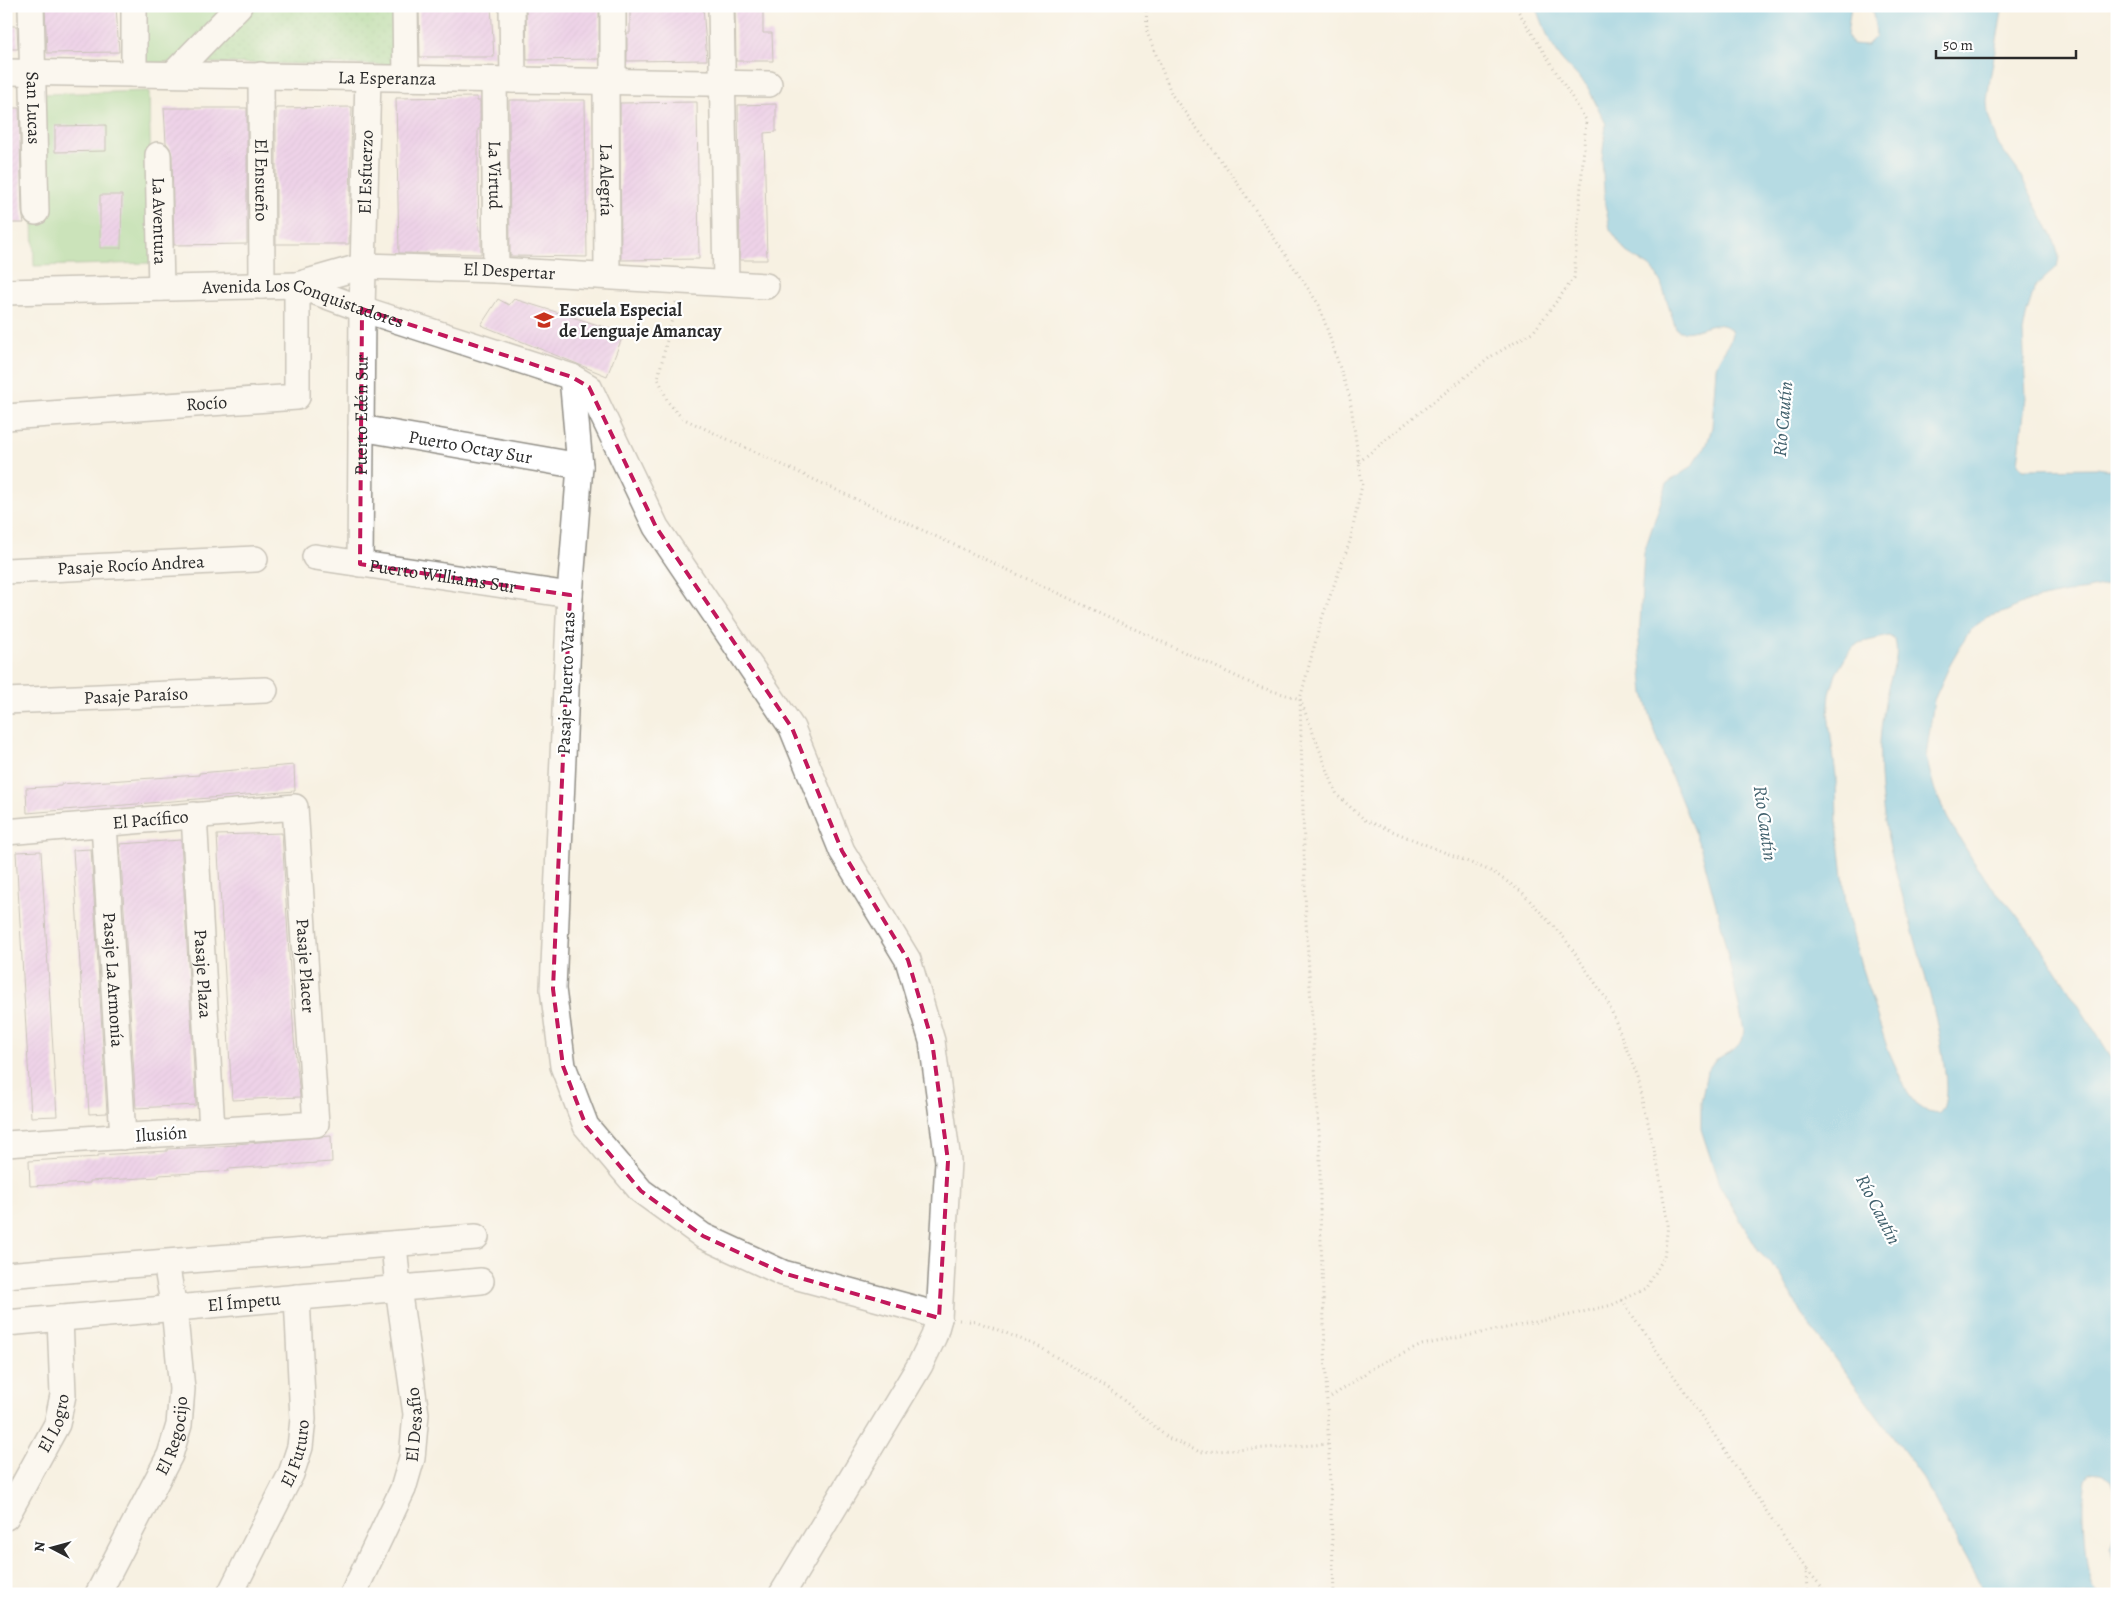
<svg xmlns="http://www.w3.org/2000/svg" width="2123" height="1600" viewBox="0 0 2123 1600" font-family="Alegreya,serif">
<defs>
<pattern id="park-dots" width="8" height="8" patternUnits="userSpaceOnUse" patternTransform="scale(1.25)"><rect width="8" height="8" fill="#94d389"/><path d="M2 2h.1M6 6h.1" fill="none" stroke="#80b576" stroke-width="1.8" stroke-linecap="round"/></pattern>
<pattern id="building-hatch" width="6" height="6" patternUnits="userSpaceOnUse" patternTransform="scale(1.25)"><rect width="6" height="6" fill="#e2adf0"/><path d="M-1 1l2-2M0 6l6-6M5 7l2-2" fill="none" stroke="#c295ce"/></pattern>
</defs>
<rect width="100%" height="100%" fill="#fff"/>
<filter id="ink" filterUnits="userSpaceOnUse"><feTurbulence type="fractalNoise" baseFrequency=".02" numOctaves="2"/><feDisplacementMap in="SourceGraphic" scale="10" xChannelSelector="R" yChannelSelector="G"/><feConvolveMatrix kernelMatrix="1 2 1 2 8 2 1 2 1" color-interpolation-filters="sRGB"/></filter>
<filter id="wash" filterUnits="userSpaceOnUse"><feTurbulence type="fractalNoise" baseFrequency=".0096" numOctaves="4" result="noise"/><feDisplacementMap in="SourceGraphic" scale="20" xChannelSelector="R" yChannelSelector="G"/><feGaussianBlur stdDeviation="1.12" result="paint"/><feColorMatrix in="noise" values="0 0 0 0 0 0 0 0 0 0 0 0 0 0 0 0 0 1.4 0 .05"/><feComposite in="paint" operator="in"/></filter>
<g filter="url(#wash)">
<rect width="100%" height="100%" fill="#f7f1e2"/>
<path fill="#94d389" stroke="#607f5a" d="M142 6H234L179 62 147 63 141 58Z
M149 91 153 263 34 266 33 218 42 94Z"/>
<path fill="url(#park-dots)" stroke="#607f5a" d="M245 6H398L399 65 198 63Z"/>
<path fill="#66c1e4" stroke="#487688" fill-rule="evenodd" d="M1536 6H1851L1847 35 1852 44 1867 45 1876 36 1875 24 1871 6H2003L1990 79 1987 101 1988 114 1997 142 2018 171 2053 237 2059 257 2057 267 2035 287 2027 312 2023 332 2026 397 2018 463 2023 469 2097 468 2117 471V583L2028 601 2005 612 1987 617 1970 630 1950 665 1934 700 1926 757 1935 791 1948 819 1974 862 1987 881 2012 909 2044 951 2117 1066V1499L2111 1481 2104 1475C2098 1473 2090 1472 2087 1478 2080 1490 2086 1574 2093 1586 2095 1590 2098 1592 2102 1594H1985L1923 1478 1801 1313 1780 1273 1759 1252 1719 1184 1701 1129V1102L1707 1071 1715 1060 1733 1050 1742 1041 1744 1030 1720 920 1701 849 1666 763 1653 725 1644 693 1639 642 1644 552 1667 483 1691 467 1707 444 1712 427 1716 367C1719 355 1731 345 1732 332 1719 312 1693 340 1676 329L1661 283 1653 269 1626 252 1610 229 1605 205 1602 159 1606 124 1587 86 1562 60 1550 42ZM1889 636 1895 640C1899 656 1894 665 1890 680 1885 696 1881 726 1880 743 1877 802 1891 859 1908 914 1915 942 1965 1100 1938 1114L1928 1112 1915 1103 1907 1092 1887 1047 1861 966 1847 912 1837 823 1836 776 1828 713 1830 694 1836 674 1850 650 1859 643Z
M2117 1530V1578L2111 1548Z"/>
<g id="blocks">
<path fill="url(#building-hatch)" d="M45 6H116L119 52 47 53Z
M419 6H491L494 57H420Z
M526 6H599V59L527 60Z
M630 6H703L707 60 627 61V33H630Z
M735 6H763V33H772L773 61H736Z
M6 26H17L18 49H6Z
M477 97V101H480V129H478V176L479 230H481V254L399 253 396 98Z
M509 100H585L587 257 510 256Z
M697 102 699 259 621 260 620 103Z
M776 104V132L764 133 767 260H740L738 105Z
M352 107 349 244H276V108Z
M6 108H19L22 212 24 223H6Z
M164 108H247V244L174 245 172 155 170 148 166 143Z
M106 125V151L55 152V126Z
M100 195H122L121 248H100Z
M498 299 509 305 514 299 624 333 607 376 481 325Z
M294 765 295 791 27 813 26 788 61 786V784L199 775V773Z
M282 833 294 1038 300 1097 232 1100 217 835Z
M181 840 196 1105 136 1108 120 844Z
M91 849 107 1113 89 1114 73 850Z
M41 851 57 1116 31 1117 16 852Z
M331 1136 332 1162 228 1169 229 1171 159 1175V1177L90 1181V1183L30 1186 29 1161 98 1157V1155L167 1151V1149L237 1145 236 1144Z"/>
</g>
</g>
<g filter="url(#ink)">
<use href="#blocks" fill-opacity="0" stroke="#918e86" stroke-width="1"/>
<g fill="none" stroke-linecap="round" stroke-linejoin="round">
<defs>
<g id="minor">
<path id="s1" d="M31 6 36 212"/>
<path d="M134 6V74"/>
<path d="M405 6 406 78"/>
<path d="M512 6 513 80"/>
<path d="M721 6 726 283"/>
<path id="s2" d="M6 72 769 84"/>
<path d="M173 74 239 6"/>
<path id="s3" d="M261 75 262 286"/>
<path id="s4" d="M494 80 496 270"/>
<path id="s5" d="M606 82 607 276"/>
<path d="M613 82V6"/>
<path id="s6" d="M158 155 161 288"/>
<path id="s7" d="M297 285 363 266 496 270 766 286"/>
<path id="s8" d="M6 292 297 285 362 309 572 377 589 387 656 527 792 728 842 851 908 960 932 1041 948 1161 939 1318 934 1336 920 1365 782 1594"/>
<path d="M572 377 580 466 570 595 553 989 563 1066 586 1126 641 1191 703 1236 783 1273 920 1310 939 1318"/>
<path id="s9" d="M6 417 297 397V285"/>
<path id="s10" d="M361 428 580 466"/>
<path id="s11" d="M315 557 570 595"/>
<path id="s12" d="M360 564 362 309 368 78"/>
<path id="s13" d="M6 571 255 559"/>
<path id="s14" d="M6 701 265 690"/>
<path id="s15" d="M194 815 212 1130"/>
<path id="s16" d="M104 824 123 1137"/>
<path id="s17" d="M6 832 295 807 316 1124 6 1144"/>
<path d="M6 1275 476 1237"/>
<path id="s18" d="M6 1323 481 1281"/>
<path id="s19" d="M6 1517 57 1424 63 1395 60 1318"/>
<path id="s20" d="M98 1594 170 1455 179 1425 182 1389 174 1308 166 1263"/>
<path id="s21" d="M230 1594 291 1474 300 1447 303 1419 297 1297"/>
<path id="s22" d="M353 1594 403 1489 412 1458 416 1414 398 1288 394 1244"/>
</g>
</defs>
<use href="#minor" stroke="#918e86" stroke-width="28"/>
<path stroke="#918e86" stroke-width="3" stroke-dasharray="1 4" stroke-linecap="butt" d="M1146 6 1147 32 1172 95 1234 178 1319 305 1350 398 1362 485 1350 541 1321 621 1300 699 1306 922 1320 1148V1214L1334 1594
M676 302 658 378 668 402 682 418 1259 687 1300 699 1337 795 1365 820 1493 872 1522 892 1565 939 1607 1000 1638 1078 1658 1167 1668 1225 1664 1257 1647 1288 1612 1305 1570 1315 1422 1345 1376 1366 1328 1399
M1359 462 1410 420 1492 356 1534 331 1574 278 1586 120 1515 6
M1622 1300 1806 1569 1807 1594
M959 1320 978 1322 1038 1346 1115 1393 1168 1438 1200 1452 1330 1444
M1807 1570 1828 1594"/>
<use href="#minor" stroke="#fff" stroke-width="25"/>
</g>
</g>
<path d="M0 0H2123V1600H0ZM362 309 572 377 589 387 656 527 792 728 842 851 908 960 932 1041 948 1161 939 1318 783 1273 703 1236 641 1191 586 1126 563 1066 553 989 570 595 360 564Z" fill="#f7f1e2" fill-opacity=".55" fill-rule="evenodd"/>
<path fill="none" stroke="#c2185b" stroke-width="4" stroke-dasharray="10 6" stroke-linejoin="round" d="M362 309 572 377 589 387 656 527 792 728 842 851 908 960 932 1041 948 1161 939 1318 783 1273 703 1236 641 1191 586 1126 563 1066 553 989 570 595 360 564Z"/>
<defs>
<symbol id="school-bare" viewBox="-9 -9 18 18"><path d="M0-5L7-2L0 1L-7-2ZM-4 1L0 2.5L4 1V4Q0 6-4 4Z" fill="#c8321e" stroke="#fff" stroke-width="2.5" paint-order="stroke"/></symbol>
</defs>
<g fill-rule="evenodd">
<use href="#school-bare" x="530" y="306" width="28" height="28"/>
</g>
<g text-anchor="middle" stroke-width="4.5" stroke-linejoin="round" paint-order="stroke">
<g font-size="18" fill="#2b2b2b" stroke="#fff">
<text dy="6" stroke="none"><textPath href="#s2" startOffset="381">La Esperanza</textPath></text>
<text dy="6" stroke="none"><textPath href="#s1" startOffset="102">San Lucas</textPath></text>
<text dy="6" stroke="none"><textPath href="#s12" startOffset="392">El Esfuerzo</textPath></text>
<text dy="6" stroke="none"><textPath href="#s4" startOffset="95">La Virtud</textPath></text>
<text dy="6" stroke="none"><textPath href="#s5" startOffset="98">La Alegría</textPath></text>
<text dy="6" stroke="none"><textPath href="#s3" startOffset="105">El Ensueño</textPath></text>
<text dy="6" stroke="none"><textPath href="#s6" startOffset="66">La Aventura</textPath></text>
<text dy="6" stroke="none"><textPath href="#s7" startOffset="215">El Despertar</textPath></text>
<text dy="6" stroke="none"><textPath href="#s8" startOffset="300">Avenida Los Conquistadores</textPath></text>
<text dy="6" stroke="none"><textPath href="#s9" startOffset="201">Rocío</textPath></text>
<text dy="6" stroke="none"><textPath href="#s12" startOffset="149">Puerto Edén Sur</textPath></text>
<text dy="6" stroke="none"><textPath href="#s10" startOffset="111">Puerto Octay Sur</textPath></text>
<text dy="6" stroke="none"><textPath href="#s13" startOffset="125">Pasaje Rocío Andrea</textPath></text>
<text dy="6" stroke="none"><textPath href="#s11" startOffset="129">Puerto Williams Sur</textPath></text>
<text transform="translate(566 683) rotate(-88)" y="6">Pasaje Puerto Varas</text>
<text dy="6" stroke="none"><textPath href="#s14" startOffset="130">Pasaje Paraíso</textPath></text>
<text dy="6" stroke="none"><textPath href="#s17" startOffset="145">El Pacífico</textPath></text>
<text dy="6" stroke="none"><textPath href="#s17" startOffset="449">Pasaje Placer</textPath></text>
<text dy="6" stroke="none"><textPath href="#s15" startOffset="159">Pasaje Plaza</textPath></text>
<text dy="6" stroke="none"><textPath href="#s16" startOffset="156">Pasaje La Armonía</textPath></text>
<text transform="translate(161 1134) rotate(-4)" y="6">Ilusión</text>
<text dy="6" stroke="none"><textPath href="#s18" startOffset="239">El Ímpetu</textPath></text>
<text dy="6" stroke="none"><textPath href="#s19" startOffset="106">El Logro</textPath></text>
<text dy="6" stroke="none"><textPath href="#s22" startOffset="182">El Desafío</textPath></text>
<text dy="6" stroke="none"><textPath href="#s20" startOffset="176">El Regocijo</textPath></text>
<text dy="6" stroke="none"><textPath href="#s21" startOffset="156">El Futuro</textPath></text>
</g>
<g font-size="18" font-weight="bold" fill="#2b2b2b" stroke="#fff" text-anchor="start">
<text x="559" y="316">Escuela Especial<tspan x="559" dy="21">de Lenguaje Amancay</tspan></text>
</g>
<g font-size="19" font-style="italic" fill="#40606c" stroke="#fff">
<text transform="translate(1782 419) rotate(-85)" y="7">Río Cautín</text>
<text transform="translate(1766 823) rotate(82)" y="7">Río Cautín</text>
<text transform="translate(1879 1209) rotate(63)" y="7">Río Cautín</text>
</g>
</g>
<rect width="2123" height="1600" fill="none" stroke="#fff" stroke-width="25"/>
<g transform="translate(52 1548) rotate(276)" stroke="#ffffff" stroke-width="4" paint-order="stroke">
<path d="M0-4L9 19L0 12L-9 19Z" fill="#2b2b2b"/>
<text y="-8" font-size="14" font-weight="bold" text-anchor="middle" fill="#2b2b2b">N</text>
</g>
<path d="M1936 50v8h140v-8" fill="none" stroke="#2b2b2b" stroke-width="2.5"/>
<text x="1943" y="50" font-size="15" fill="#2b2b2b" stroke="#ffffff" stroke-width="4" paint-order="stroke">50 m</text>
</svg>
